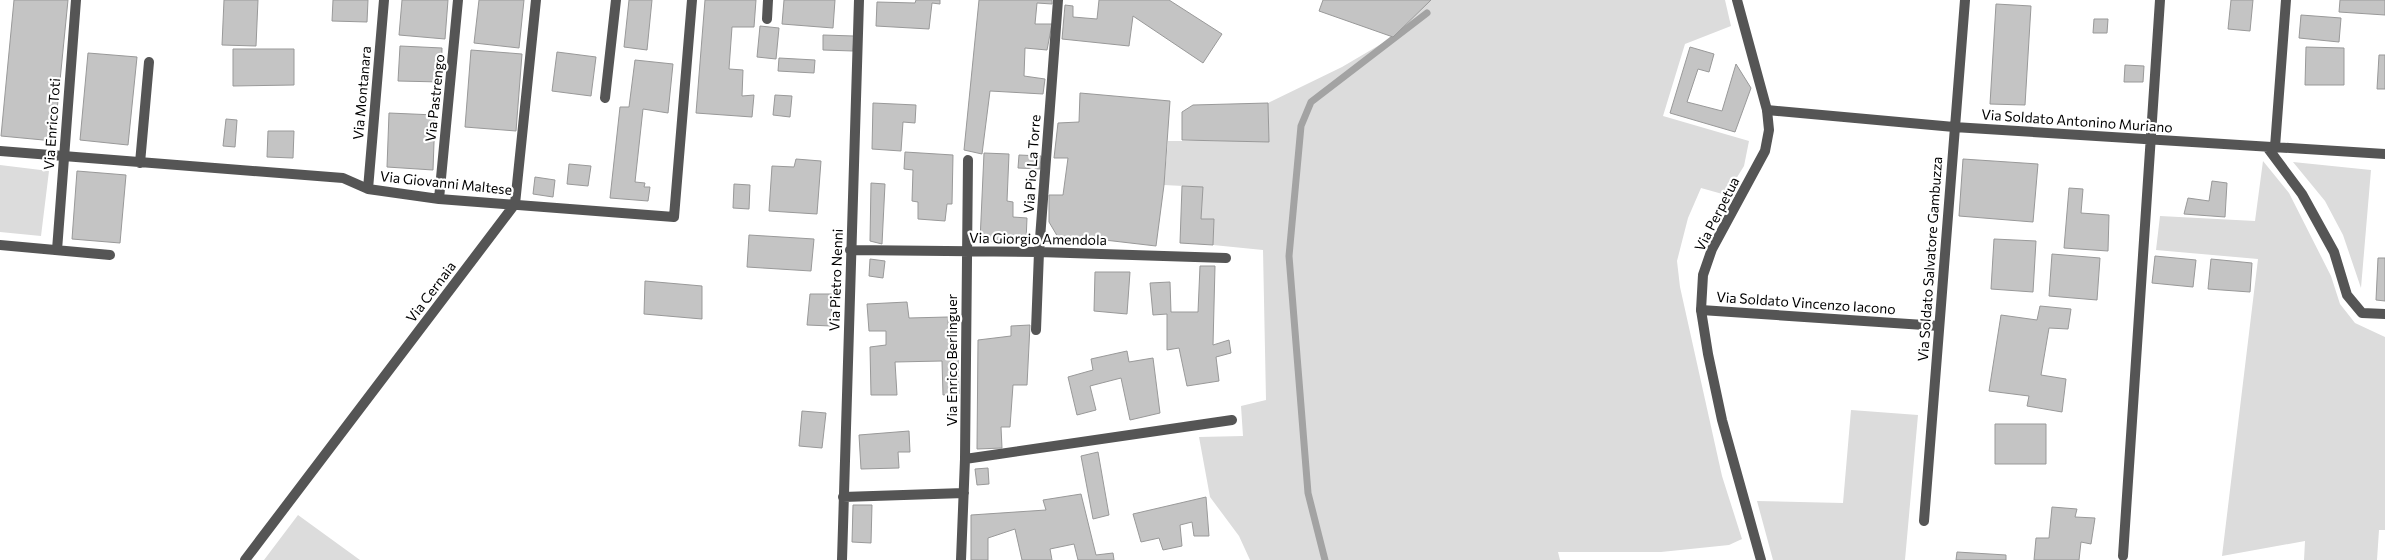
<svg xmlns="http://www.w3.org/2000/svg" width="2385" height="560" viewBox="0 0 2385 560" font-family="Commissioner,sans-serif">
<rect width="100%" height="100%" fill="#fff"/>
<path fill="#dcdcdc" d="M1431 0H1725L1731 26 1685 44 1663 116 1749 141 1744 166 1726 195 1701 188 1688 218 1677 261 1680 287 1722 476 1742 539 1729 545 1661 552H1558L1560 560H1250L1239 536 1210 497 1199 437 1243 436 1241 406 1266 400 1263 250 1213 245 1214 219H1201L1202 187 1164 185 1168 141H1269L1268 103 1342 67 1393 37Z
M2263 161 2289 193 2331 276 2340 304 2355 323 2385 337V530H2379L2377 560H2304L2305 541 2222 556 2258 259 2156 250 2160 216 2255 221Z
M2293 162 2371 170 2361 288 2343 235 2325 201Z
M0 165 49 171 41 236 0 232Z
M1851 410 1918 415 1905 560H1773L1757 501 1843 503Z
M298 515 360 560H264Z"/>
<g fill="none" stroke-linecap="round" stroke-linejoin="round">
<path stroke="#a3a3a3" stroke-width="7" d="M1325 560 1308 493 1289 256 1301 126 1311 102 1427 13"/>
</g>
<path fill="#c4c4c4" stroke="#999" d="M14 0H68L54 141 1 136Z
M224 0H258L256 46 222 45Z
M333 0H368L367 22 332 21Z
M402 0H448L445 39 399 35Z
M479 0H524L519 48 474 43Z
M629 0H652L647 50 624 47Z
M705 0H756L754 27H732L729 69 743 70 742 96 754 95 752 117 696 113Z
M784 0H835L833 28 782 24Z
M916 0H940V4L932 3 929 29 876 26 877 2 915 3Z
M979 0H1052V4L1037 3 1035 24H1052L1047 50 1025 48 1024 76 1045 79 1043 94 990 91 982 154 964 150Z
M1099 0H1169L1222 34 1203 63 1133 16 1129 46 1062 39 1065 5 1073 6V17L1097 19Z
M1323 0H1431L1393 37 1319 11Z
M2231 0H2253L2250 31 2228 29Z
M2340 0H2385V15L2339 12Z
M1996 4 2031 6 2025 105 1990 104Z
M2301 15 2341 18 2339 42 2299 38Z
M2094 19H2108L2107 33H2093Z
M760 26 779 28 776 59 757 57Z
M823 35 854 36 853 51 823 50Z
M400 46 442 48 441 82 398 81Z
M1690 47 1714 54 1709 72 1698 69 1687 102 1722 111 1736 64 1751 88 1735 132 1670 113Z
M2306 47 2344 48V85H2305Z
M233 49H294V85L233 86Z
M471 50 522 54 516 131 465 127Z
M557 52 596 57 591 96 552 91Z
M88 53 137 57 128 145 80 140Z
M2379 55H2385V89H2377Z
M779 58 815 60 814 73 778 71Z
M635 60 673 64 668 113 643 109 635 182 645 183 644 187H650L648 201 610 198 620 107H629Z
M2125 65 2144 66 2143 82H2124Z
M1080 93 1170 101 1164 185 1156 246 1096 239H1059L1049 222V195H1063L1068 158H1054L1058 123 1079 122Z
M775 95 792 96 790 117 773 115Z
M873 103 916 105 915 123 903 122 901 151 872 149Z
M1268 103 1269 142 1182 140V112L1193 105Z
M389 113 435 115 433 170 387 167Z
M226 119 237 120 235 147 223 146Z
M268 131H294L293 158 267 157Z
M905 152 953 155 952 204H947L945 221 918 219V202L912 201 913 170 904 169Z
M984 153 1009 154 1007 201 1013 202V217L1027 218 1026 241H980Z
M1019 155 1041 156 1040 169 1018 168Z
M796 159 821 161 817 214 769 211 772 166 794 167Z
M1963 159 2038 164 2033 222 1959 216Z
M569 164 591 166 588 186 567 184Z
M77 171 126 175 120 243 72 239Z
M535 177 555 180 553 197 533 194Z
M2212 181 2227 183 2225 217 2184 214 2188 198 2209 201Z
M871 183 885 184 882 244 870 241Z
M734 184 750 185 749 209 733 208Z
M1182 186 1203 187 1201 219H1214L1213 245 1180 243Z
M2069 188 2083 189 2081 213 2109 215 2108 251 2064 248Z
M749 235 814 239 811 271 747 267Z
M1994 239 2036 241 2033 292 1991 289Z
M2052 254 2100 258 2097 300 2049 296Z
M2155 256 2196 260 2193 287 2152 283Z
M2378 258H2385V301L2376 300Z
M870 259 885 261 883 278 869 276Z
M2211 259 2252 263 2250 292 2208 289Z
M1200 266H1215L1213 345 1229 340 1231 353 1216 357 1219 381 1187 386 1179 348 1167 350V314L1153 315 1150 283 1170 282 1171 312H1198Z
M1095 272H1130L1127 314 1094 311Z
M645 281 702 286V319L644 314Z
M810 294H832L831 326 807 325Z
M907 302 909 318 948 317 949 357 958 356 959 394 943 395 942 361 895 362 897 395H871L870 347 886 345V331H869L867 304Z
M2040 306 2071 309 2068 329 2049 328 2041 375 2066 379 2062 412 2027 406 2029 396 1989 391 2001 315 2037 320Z
M1030 325 1027 385H1013L1010 427H1001L1002 448 977 449 978 340 1011 336V326Z
M1127 351 1129 362 1153 358 1160 413 1130 420 1121 378 1090 386 1096 410 1077 415 1068 377 1093 370 1091 359Z
M802 411 826 413 822 448 799 446Z
M1995 424H2046V464H1995Z
M909 431 910 452H898L899 468 861 469 859 435Z
M1098 452 1109 515 1093 519 1081 456Z
M988 468 989 484 977 485 975 469Z
M1081 494 1096 555 1113 553 1114 560H1078L1074 544 1050 549 1052 560H1022L1015 529 988 538V560H971V515L1046 510 1043 500Z
M1206 497 1209 536H1194L1192 522 1180 525 1182 546 1163 550 1159 538 1141 542 1133 514Z
M853 505H872L871 543 852 542Z
M2052 507 2077 509 2075 517 2095 518 2091 544 2081 542 2079 560H2034L2036 538H2049Z
M1957 552 2006 555V560H1956Z"/>
<g fill="none" stroke-linecap="round" stroke-linejoin="round">
<path stroke="#555" stroke-width="10" d="M767 19 768 0
M605 98 616 0
M1767 110 1954 127 2385 154
M2267 147 2302 194 2334 252 2347 295 2362 313 2385 314
M2275 147 2286 0
M0 151 343 178 368 189 439 199 674 217 692 0
M140 163 149 62
M368 189 384 0
M439 199 458 0
M0 245 110 255
M57 250 76 0
M850 250 1039 252 1226 258
M1701 310 1939 326
M1036 330 1039 252 1058 0
M965 459 1232 420
M843 497 964 493
M1924 521 1965 0
M2123 556 2160 0
M245 560 515 204 536 0
M842 560 859 0
M961 560 965 459 968 160"/>
<path stroke="#555" stroke-width="10" d="M1737 0 1767 110 1769 130 1765 151 1712 249 1703 275 1701 310 1708 354 1722 420 1761 560"/>
</g>
<g text-anchor="middle" stroke-width="4.5" stroke-linejoin="round" paint-order="stroke">
<g font-size="14" fill="#000" stroke="#fff">
<text transform="translate(362 93) rotate(-85)" y="5">Via Montanara</text>
<text transform="translate(435 98) rotate(-84)" y="5">Via Pastrengo</text>
<text transform="translate(2077 121) rotate(4)" y="5">Via Soldato Antonino Muriano</text>
<text transform="translate(52 124) rotate(-86)" y="5">Via Enrico Toti</text>
<text transform="translate(1032 164) rotate(-86)" y="5">Via Pio La Torre</text>
<text transform="translate(446 183) rotate(6)" y="5">Via Giovanni Maltese</text>
<text transform="translate(1717 214) rotate(-63)" y="5">Via Perpetua</text>
<text transform="translate(1038 239) rotate(1)" y="5">Via Giorgio Amendola</text>
<text transform="translate(1930 259) rotate(-86)" y="5">Via Soldato Salvatore Gambuzza</text>
<text transform="translate(836 280) rotate(-88)" y="5">Via Pietro Nenni</text>
<text transform="translate(431 292) rotate(-53)" y="5">Via Cernaia</text>
<text transform="translate(1806 303) rotate(4)" y="5">Via Soldato Vincenzo Iacono</text>
<text transform="translate(952 360) rotate(-90)" y="5">Via Enrico Berlinguer</text>
</g>
</g>
</svg>
